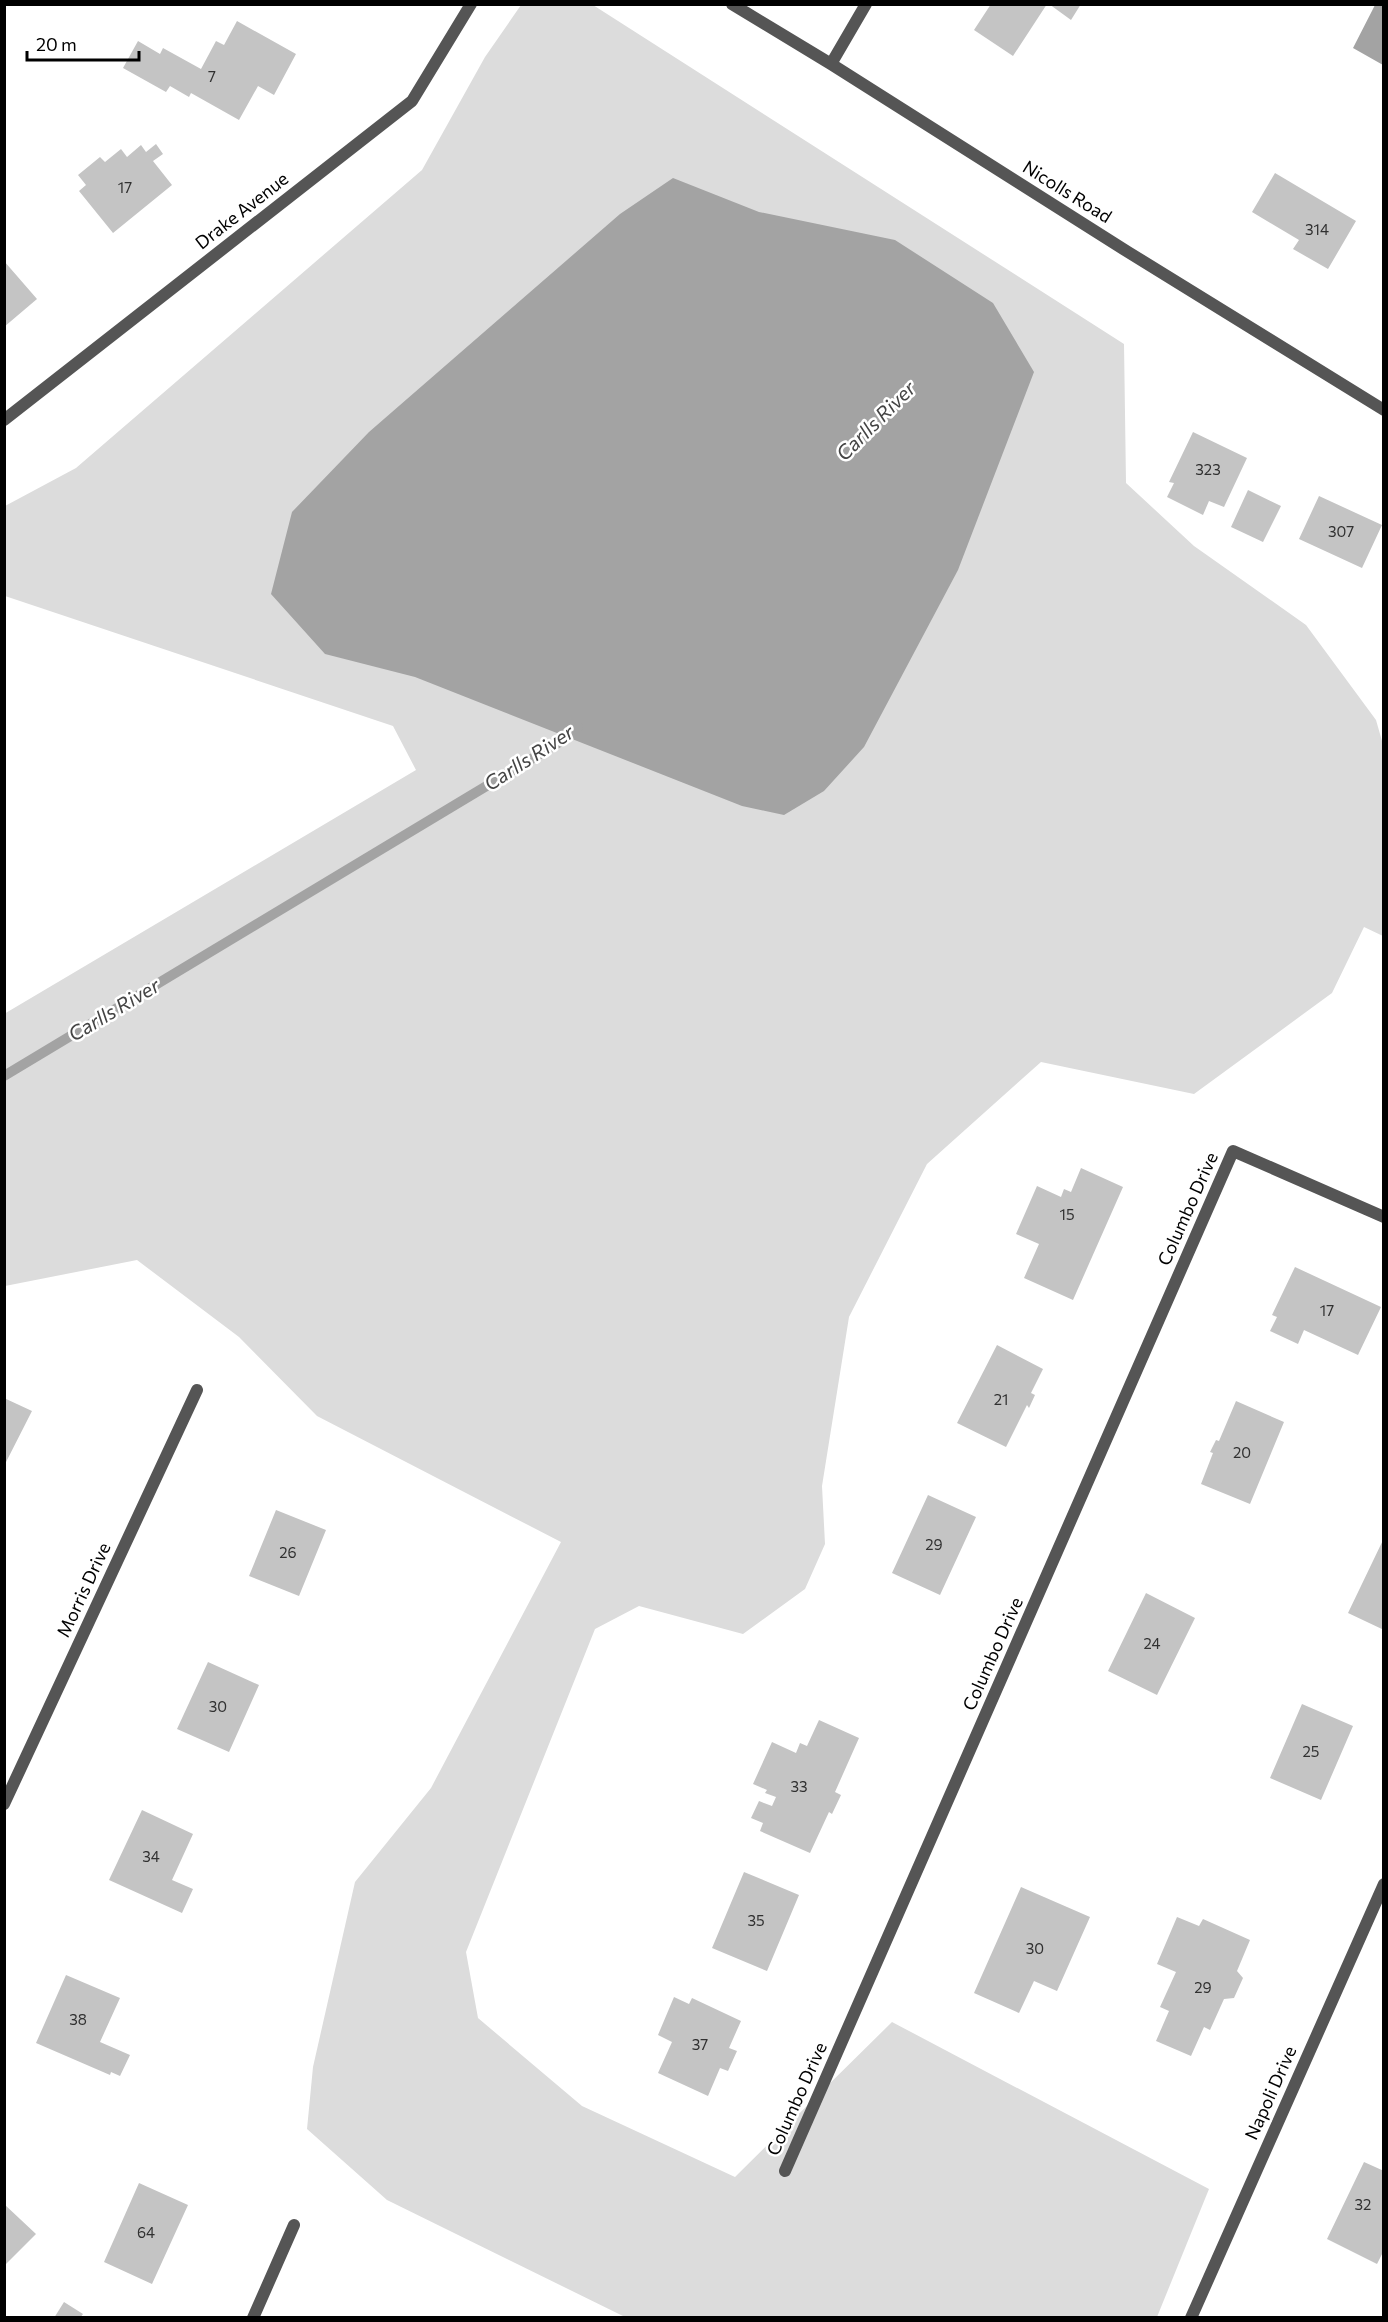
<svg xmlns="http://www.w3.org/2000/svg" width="1388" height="2322" viewBox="0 0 1388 2322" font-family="Commissioner,sans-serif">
<rect width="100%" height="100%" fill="#fff"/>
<path fill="#dcdcdc" d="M521 5H593L1124 344 1126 483 1194 546 1306 625 1376 720 1384 748 1383 936 1364 927 1332 993 1194 1094 1041 1062 927 1164 849 1317 822 1486 825 1544 805 1589 743 1634 639 1606 595 1629 466 1952 478 2018 582 2106 735 2177 892 2022 1209 2189 1157 2317H625L387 2200 307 2129 313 2067 355 1882 431 1788 561 1542 317 1416 239 1337 137 1260 5 1286 4 1014 416 770 393 726 5 596V506L76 468 422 170 485 57Z"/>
<path fill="#a3a3a3" d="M1375 5H1383V65L1353 48Z
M673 178 759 212 895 240 993 303 1034 372 958 570 864 747 824 791 784 815 742 806 415 677 325 654 271 594 292 512 369 432 620 214Z"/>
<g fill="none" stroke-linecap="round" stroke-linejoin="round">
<path stroke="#a3a3a3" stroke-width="10" d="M4 1076 568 737 578 727"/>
</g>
<path fill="#c4c4c4" d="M991 4H1047L1013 56 974 30Z
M1049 4H1081L1071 20Z
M237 21 296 54 274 95 258 86 239 120 191 93 189 97 170 86 166 92 123 68 138 41 160 54 163 48 201 69 216 41 224 45Z
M156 144 163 154 153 161 172 185 113 233 79 191 86 185 78 175 100 157 105 162 121 149 127 157 141 145 146 152Z
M1275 173 1356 221 1328 269 1293 249 1299 240 1252 212Z
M4 261 37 299 4 327Z
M1193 432 1247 458 1224 507 1209 501 1203 515 1167 497 1174 483 1169 482Z
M1248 490 1281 506 1263 542 1231 527Z
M1319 496 1382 525 1362 568 1299 539Z
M1081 1168 1123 1187 1073 1300 1024 1278 1039 1244 1016 1234 1037 1186 1061 1197 1064 1189 1071 1192Z
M1295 1267 1381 1307 1358 1355 1304 1330 1298 1344 1270 1331 1277 1317 1272 1315Z
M997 1345 1043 1369 1031 1393 1035 1395 1029 1408 1027 1405 1006 1447 957 1423Z
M4 1398 32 1411 4 1466Z
M1236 1401 1284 1422 1250 1504 1201 1484 1213 1453 1210 1452 1216 1440 1219 1441Z
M928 1495 976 1517 940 1595 892 1573Z
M276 1510 326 1530 299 1596 249 1576Z
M1384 1538V1630L1348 1613Z
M1146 1593 1195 1618 1157 1695 1108 1671Z
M208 1662 259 1685 229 1752 177 1729Z
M1302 1704 1353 1726 1321 1800 1270 1778Z
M819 1720 859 1738 835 1792 841 1795 832 1814 829 1812 810 1853 760 1831 763 1823 751 1818 759 1801 772 1806 776 1797 765 1793 767 1790 753 1784 772 1742 796 1753 800 1743 807 1746Z
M142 1810 193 1834 172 1880 193 1889 182 1913 109 1880Z
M744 1872 799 1895 767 1971 712 1948Z
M1021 1887 1090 1917 1057 1991 1034 1981 1019 2013 974 1993Z
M1177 1917 1199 1926 1203 1919 1250 1940 1237 1971 1243 1978 1234 1998 1224 1999 1210 2030 1204 2027 1191 2056 1156 2041 1169 2011 1160 2007 1176 1972 1157 1964Z
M66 1975 120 1998 100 2042 130 2055 120 2076 111 2072 110 2075 36 2043Z
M674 1997 689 2004 692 1998 741 2021 729 2048 737 2051 728 2071 720 2068 708 2096 658 2073 672 2042 658 2035Z
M1364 2162 1384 2171V2250L1377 2264 1327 2239Z
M139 2183 188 2205 152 2284 104 2262Z
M4 2204 36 2234 4 2266Z
M64 2302 83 2314 80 2318H54Z"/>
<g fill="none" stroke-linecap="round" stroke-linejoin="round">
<path stroke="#555" stroke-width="12" d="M732 4 831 64 1128 252 1384 410
M831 64 866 4
M4 420 412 101 471 4
M4 1804 197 1390
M785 2171 1233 1151 1384 1217
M253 2318 294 2225
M1191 2318 1384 1884"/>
</g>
<g text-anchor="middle" stroke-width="5" stroke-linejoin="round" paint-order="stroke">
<g font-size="15" fill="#313131">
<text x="212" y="82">7</text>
<text x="125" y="193">17</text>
<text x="1317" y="235">314</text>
<text x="1208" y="475">323</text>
<text x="1341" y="537">307</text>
<text x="1067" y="1220">15</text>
<text x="1327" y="1316">17</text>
<text x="1001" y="1405">21</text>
<text x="1242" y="1458">20</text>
<text x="934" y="1550">29</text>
<text x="288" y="1558">26</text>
<text x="1152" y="1649">24</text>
<text x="218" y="1712">30</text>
<text x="1311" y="1757">25</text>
<text x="799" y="1792">33</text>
<text x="151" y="1862">34</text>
<text x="756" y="1926">35</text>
<text x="1035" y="1954">30</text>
<text x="1203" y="1993">29</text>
<text x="78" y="2025">38</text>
<text x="700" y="2050">37</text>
<text x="1363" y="2210">32</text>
<text x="146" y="2238">64</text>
</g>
<g font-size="18" fill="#000" stroke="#fff">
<text transform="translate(1067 192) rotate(32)" y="6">Nicolls Road</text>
<text transform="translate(242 211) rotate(-38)" y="6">Drake Avenue</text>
<text transform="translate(1188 1209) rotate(-66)" y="6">Columbo Drive</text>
<text transform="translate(84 1590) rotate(-65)" y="6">Morris Drive</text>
<text transform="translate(993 1654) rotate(-66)" y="6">Columbo Drive</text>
<text transform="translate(1271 2093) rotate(-66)" y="6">Napoli Drive</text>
<text transform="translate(797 2099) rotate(-66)" y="6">Columbo Drive</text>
</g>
<g font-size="20" font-style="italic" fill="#444" stroke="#fff">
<text transform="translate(876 421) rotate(-45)" y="7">Carlls River</text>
<text transform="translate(529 758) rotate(-33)" y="7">Carlls River</text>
<text transform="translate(114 1010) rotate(-31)" y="7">Carlls River</text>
</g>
</g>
<rect width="1388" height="2322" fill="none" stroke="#000000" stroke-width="12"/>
<path d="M27 51v9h112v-9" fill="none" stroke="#000000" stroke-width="3"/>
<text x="36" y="51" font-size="18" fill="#000000" stroke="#ffffff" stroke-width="4.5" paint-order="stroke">20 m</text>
</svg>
